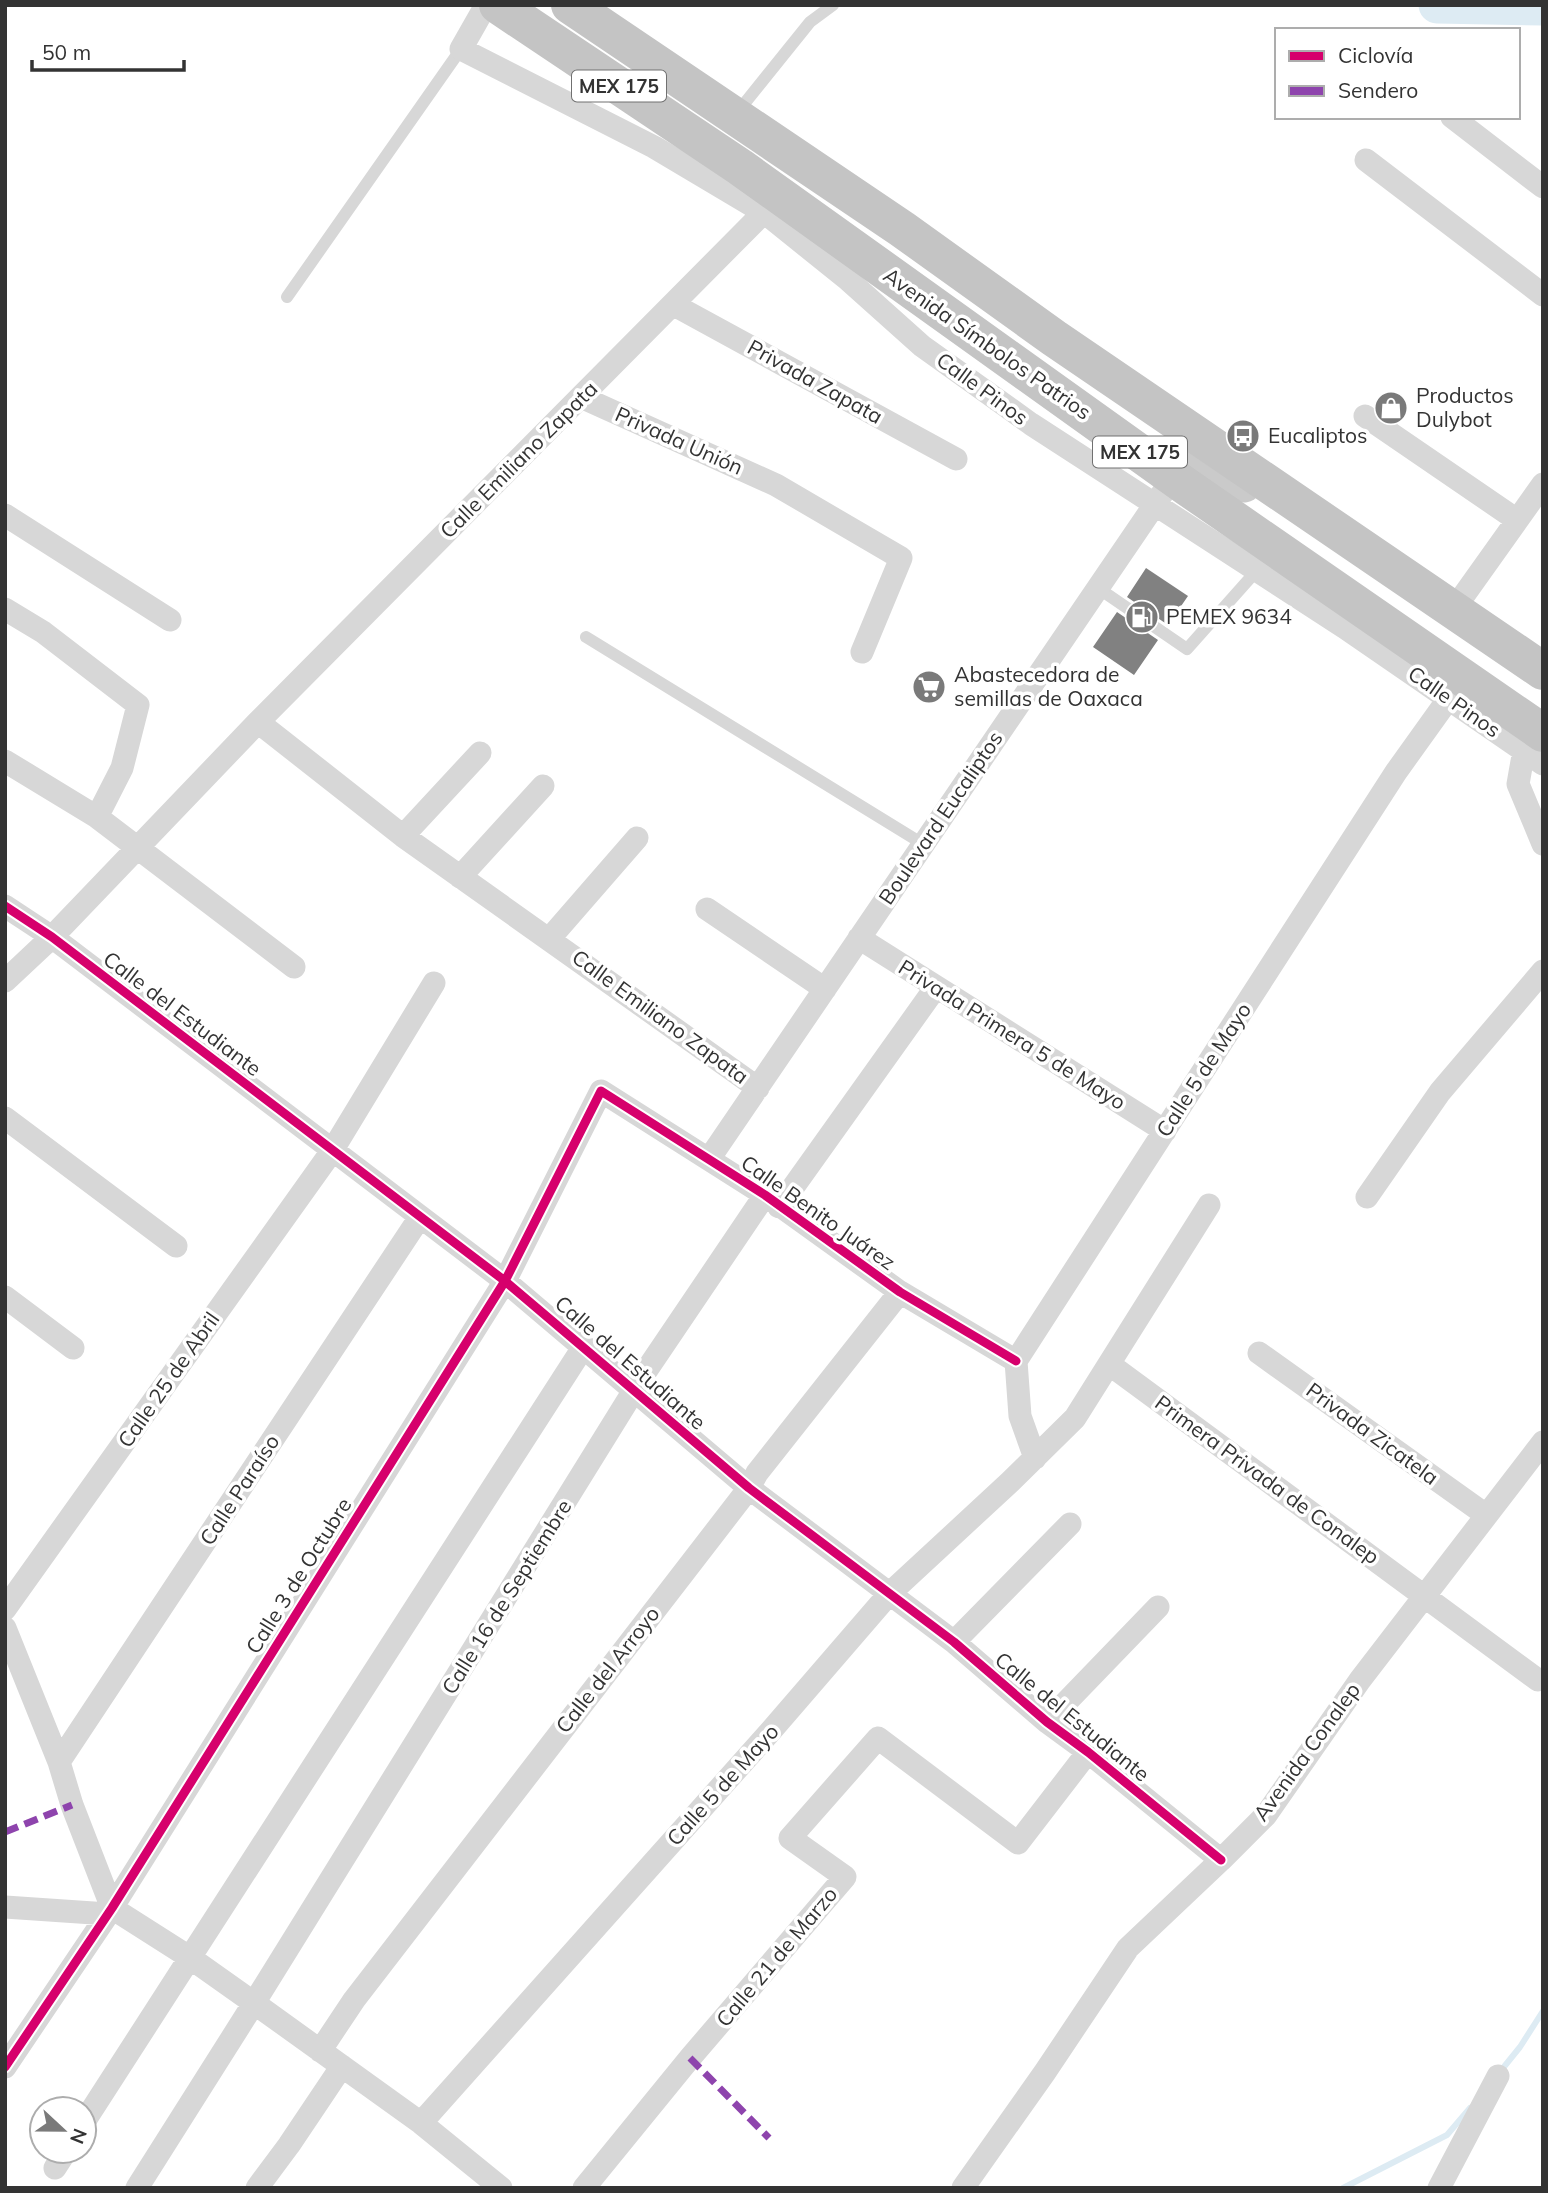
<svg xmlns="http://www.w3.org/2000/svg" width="1548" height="2193" viewBox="0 0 1548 2193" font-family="Mulish,sans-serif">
<rect width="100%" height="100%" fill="#fff"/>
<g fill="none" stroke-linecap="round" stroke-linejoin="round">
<path stroke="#ddebf3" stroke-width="6" d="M1499 2073 1520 2047 1543 2011
M1343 2188 1447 2135 1470 2108"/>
<path stroke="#ddebf3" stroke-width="37" d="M1437 5 1543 7"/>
</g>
<path fill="#818181" d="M1146 568 1188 596 1168 625 1127 597Z
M1117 612 1158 640 1134 675 1093 647Z"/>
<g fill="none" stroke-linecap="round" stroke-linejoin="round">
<path stroke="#d7d7d7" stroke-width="12" d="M736 114 810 22 833 5
M287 297 461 49
M1098 588 1187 649 1259 568
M586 637 923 844"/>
<path stroke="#d7d7d7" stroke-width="23" d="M486 5 461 49 654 147 765 213 846 278 922 346 1031 424 1344 627 1543 764
M1452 117 1543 187
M1366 160 1543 295
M674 305 956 459
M581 397 776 485 901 558 862 652
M1365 416 1517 520
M5 515 170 620
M5 609 43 632 138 705 122 768 97 817
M1454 609 1543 484
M258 722 403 836 758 1088
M1524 750 1518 784 1543 844
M5 761 97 817 294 967
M403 836 480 753
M460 877 543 786
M5 906 52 937 505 1281 749 1488 954 1642 1047 1722 1088 1752 1221 1860
M707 909 825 989
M550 938 637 838
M859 938 1165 1131
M5 981 52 937 258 722 775 201
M5 1118 176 1246
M709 1159 1164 491
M1367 1197 1440 1092 1543 971
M779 1207 936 987
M5 1297 73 1348
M1259 1353 1486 1515
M1109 1364 1538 1680
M1035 1458 1020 1416 1016 1361 1396 772 1449 698
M5 1609 332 1151 434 983
M5 1628 59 1762 72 1805 112 1908 189 1957 254 2003 421 2123 501 2188
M954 1642 1070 1524
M1047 1722 1158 1607
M59 1762 420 1217
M5 1907 108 1914
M320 2051 354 2000 749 1488 757 1473 900 1292
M5 2067 112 1908 505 1281 601 1091 765 1195 900 1292 1016 1361
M84 2122 584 1346
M421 2123 769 1733 889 1594 1010 1482 1075 1418 1209 1205
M55 2168 66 2151
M137 2188 254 2003 646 1371 765 1195
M257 2188 289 2145 342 2066
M584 2188 690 2058 845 1877 790 1838 878 1738 1018 1843 1088 1752
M963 2188 1045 2072 1128 1948 1221 1860 1266 1815 1360 1680 1543 1442
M1439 2188 1498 2076"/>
<path stroke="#cacaca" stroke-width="37" d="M1173 477C1179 472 1185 465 1192 463 1210 456 1230 474 1244 484"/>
<path stroke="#c4c4c4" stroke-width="38" d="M498 5 740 167 1187 487 1543 733
M570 5 902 229 1054 338 1543 671"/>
<path stroke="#8e44ad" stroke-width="7" stroke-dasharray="14 7" stroke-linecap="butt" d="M5 1832 72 1805
M690 2058 769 2138"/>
<defs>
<path id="cycleway" d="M5 906 52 937 505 1281 749 1488 954 1642 1047 1722 1088 1752 1221 1860
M5 2067 112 1908 505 1281 601 1091 765 1195 900 1292 1016 1361"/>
</defs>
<use href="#cycleway" stroke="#fff" stroke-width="13"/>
<use href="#cycleway" stroke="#d6006c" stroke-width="9"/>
</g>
<defs>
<symbol id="shop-disc" viewBox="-11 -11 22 22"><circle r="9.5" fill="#7a7a7a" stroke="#fff"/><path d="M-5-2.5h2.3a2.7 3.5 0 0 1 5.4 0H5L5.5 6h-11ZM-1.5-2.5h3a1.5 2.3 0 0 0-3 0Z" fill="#fff"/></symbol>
<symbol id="bus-disc" viewBox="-11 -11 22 22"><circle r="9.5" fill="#7a7a7a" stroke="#fff"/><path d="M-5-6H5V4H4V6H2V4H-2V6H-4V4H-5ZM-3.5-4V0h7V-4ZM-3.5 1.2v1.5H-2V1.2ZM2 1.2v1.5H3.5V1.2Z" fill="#fff"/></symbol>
<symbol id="fuel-disc" viewBox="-11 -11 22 22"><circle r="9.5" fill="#7a7a7a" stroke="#fff"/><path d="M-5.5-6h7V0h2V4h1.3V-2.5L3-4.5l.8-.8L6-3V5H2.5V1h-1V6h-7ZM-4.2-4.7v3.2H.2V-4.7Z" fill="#fff"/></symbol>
<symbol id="supermarket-disc" viewBox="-11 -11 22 22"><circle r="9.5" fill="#7a7a7a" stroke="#fff"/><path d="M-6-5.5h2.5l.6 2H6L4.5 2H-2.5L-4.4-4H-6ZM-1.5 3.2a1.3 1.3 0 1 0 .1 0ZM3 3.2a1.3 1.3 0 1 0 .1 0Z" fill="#fff"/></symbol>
</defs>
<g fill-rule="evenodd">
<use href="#shop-disc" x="1372" y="389" width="38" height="38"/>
<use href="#bus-disc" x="1224" y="417" width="38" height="38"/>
<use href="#fuel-disc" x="1123" y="598" width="38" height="38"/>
<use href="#supermarket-disc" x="910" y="668" width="38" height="38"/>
</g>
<g text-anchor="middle" stroke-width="7" stroke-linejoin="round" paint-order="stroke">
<g fill="#fff" stroke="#707070" stroke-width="2">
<rect x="572" y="70.5" width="94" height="31" rx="5"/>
<rect x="1093" y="436.5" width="94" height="31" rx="5"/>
</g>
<g font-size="19" font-weight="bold" fill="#333">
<text x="619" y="93">MEX 175</text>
<text x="1140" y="459">MEX 175</text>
</g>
<g font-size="21" fill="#333" stroke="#fff">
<text transform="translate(987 344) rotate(35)" y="7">Avenida Símbolos Patrios</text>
<text transform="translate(815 382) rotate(29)" y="7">Privada Zapata</text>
<text transform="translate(982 389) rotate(36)" y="7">Calle Pinos</text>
<text transform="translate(679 441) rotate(24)" y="7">Privada Unión</text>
<text transform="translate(519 460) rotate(-45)" y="7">Calle Emiliano Zapata</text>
<text transform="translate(1454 702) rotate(35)" y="7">Calle Pinos</text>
<text transform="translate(941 818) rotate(-56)" y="7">Boulevard Eucaliptos</text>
<text transform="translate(182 1014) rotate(37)" y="7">Calle del Estudiante</text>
<text transform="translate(660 1017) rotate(36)" y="7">Calle Emiliano Zapata</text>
<text transform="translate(1012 1035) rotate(32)" y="7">Privada Primera 5 de Mayo</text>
<text transform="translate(1204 1070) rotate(-57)" y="7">Calle 5 de Mayo</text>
<text transform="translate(818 1213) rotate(35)" y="7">Calle Benito Juárez</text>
<text transform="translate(630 1363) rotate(41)" y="7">Calle del Estudiante</text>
<text transform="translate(169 1380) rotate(-55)" y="7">Calle 25 de Abril</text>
<text transform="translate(1372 1434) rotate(36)" y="7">Privada Zicatela</text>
<text transform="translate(1267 1480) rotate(36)" y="7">Primera Privada de Conalep</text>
<text transform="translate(240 1490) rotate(-57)" y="7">Calle Paraíso</text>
<text transform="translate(299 1576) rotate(-58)" y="7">Calle 3 de Octubre</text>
<text transform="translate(507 1597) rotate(-58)" y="7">Calle 16 de Septiembre</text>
<text transform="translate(608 1670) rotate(-52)" y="7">Calle del Arroyo</text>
<text transform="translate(1072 1717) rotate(39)" y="7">Calle del Estudiante</text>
<text transform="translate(1307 1752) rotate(-54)" y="7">Avenida Conalep</text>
<text transform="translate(723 1785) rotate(-48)" y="7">Calle 5 de Mayo</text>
<text transform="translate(777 1957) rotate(-50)" y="7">Calle 21 de Marzo</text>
</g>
<g font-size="21" fill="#333" stroke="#fff" text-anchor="start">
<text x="1416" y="403">Productos<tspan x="1416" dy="24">Dulybot</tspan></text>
<text x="1268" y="443">Eucaliptos</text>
<text x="1166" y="624">PEMEX 9634</text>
<text x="954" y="682">Abastecedora de<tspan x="954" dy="24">semillas de Oaxaca</tspan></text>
</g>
</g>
<rect width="1548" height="2193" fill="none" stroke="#333333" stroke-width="14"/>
<rect x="1275" y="28" width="245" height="91" fill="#ffffff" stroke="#adadad" stroke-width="2"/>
<rect x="1289" y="51" width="35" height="10" fill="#d6006c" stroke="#adadad" stroke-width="2"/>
<text x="1338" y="63" font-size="21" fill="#333333">Ciclovía</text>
<rect x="1289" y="86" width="35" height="10" fill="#8e44ad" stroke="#adadad" stroke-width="2"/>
<text x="1338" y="98" font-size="21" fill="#333333">Sendero</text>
<g transform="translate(63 2130) rotate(112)"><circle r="33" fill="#ffffff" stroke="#adadad" stroke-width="2"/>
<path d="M0-5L12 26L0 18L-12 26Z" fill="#7a7a7a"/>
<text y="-10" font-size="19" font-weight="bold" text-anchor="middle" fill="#333333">N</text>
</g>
<path d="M32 60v10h152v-10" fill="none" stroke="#333333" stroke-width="3.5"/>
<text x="42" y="60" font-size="21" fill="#333333" stroke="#ffffff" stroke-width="5" paint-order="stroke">50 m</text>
</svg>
